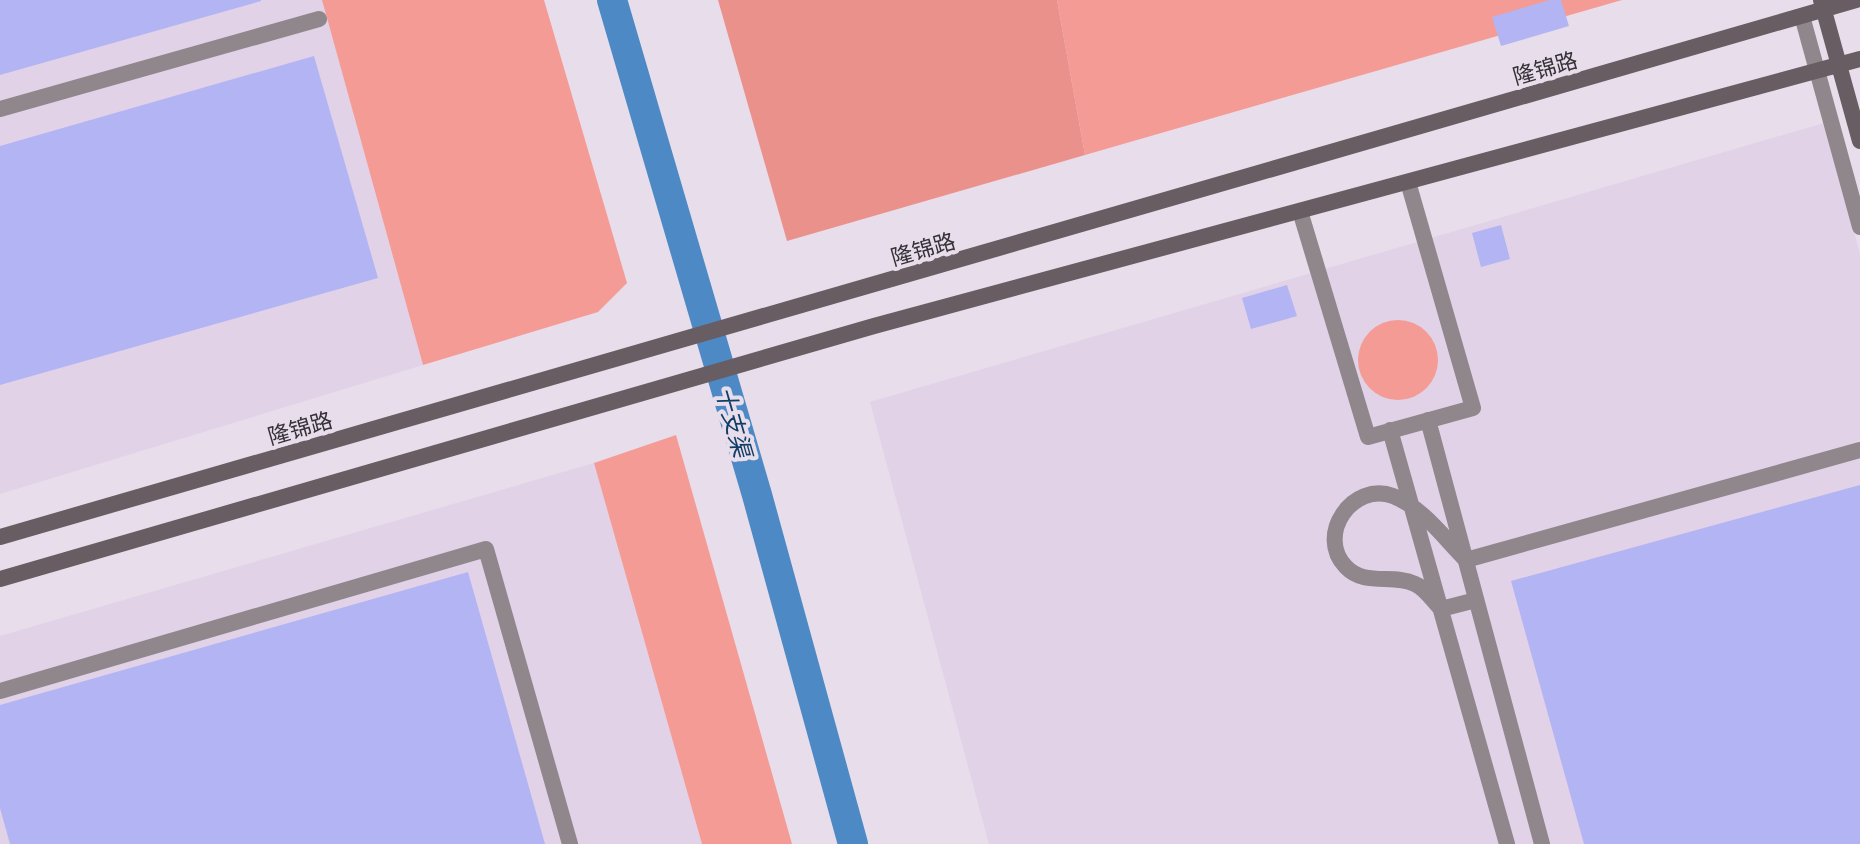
<svg xmlns="http://www.w3.org/2000/svg" width="1860" height="844" viewBox="0 0 1860 844" font-family="'Fira Sans Condensed','Noto Sans SC',sans-serif">
<rect width="100%" height="100%" fill="#e7ddeb"/>
<path fill="#e1d2e7" d="M0 0H322L423 365 0 494Z
M1824 123 1860 254V844H989L870 402Z
M594 463 702 844H0V636Z"/>
<path fill="#f59b95" d="M322 0H544L627 283 598 312 423 365Z
M1057 0H1622L1085 155Z
M1358 360a40 40 0 1 1 80 0a40 40 0 1 1-80 0Z
M676 435 792 844H702L594 463Z"/>
<path fill="#eb918b" d="M718 0H1057L1085 155 787 241Z"/>
<g fill="none" stroke-linecap="round" stroke-linejoin="round">
<path stroke="#4d8ac5" stroke-width="30" d="M612 0 757 495 853 844"/>
</g>
<path fill="#b3b4f3" d="M0 0H261V1L0 75Z
M1550 0H1561L1569 26 1501 46 1492 17Z
M314 56 378 278 0 385V146Z
M1501 225 1510 259 1481 267 1472 233Z
M1287 285 1297 316 1251 329 1242 298Z
M1860 485V844H1584L1511 581Z
M468 572 545 844H10L0 808V705Z"/>
<g fill="none" stroke-linecap="round" stroke-linejoin="round">
<path stroke="#8f878b" stroke-width="16" d="M1802 16 1860 227
M0 109 319 19
M1300 211 1368 437 1473 408 1408 182
M1428 420 1542 844
M1390 430 1507 844
M1476 600 1441 609C1433 601 1425 588 1415 584 1393 573 1365 587 1346 567 1315 535 1353 481 1393 496 1422 507 1445 539 1466 560L1860 450
M0 691 486 549 570 844"/>
<path stroke="#685d62" stroke-width="16" d="M1821 0 1860 141
M0 537 1856 0
M0 579 874 326 1860 59"/>
</g>
<g text-anchor="middle" stroke-width="8" stroke-linejoin="round" paint-order="stroke">
<g font-size="22" fill="#353136" stroke="#e7ddeb">
<text transform="translate(1545 68) rotate(-16)" y="8">隆锦路</text>
<text transform="translate(923 249) rotate(-16)" y="8">隆锦路</text>
<text transform="translate(300 428) rotate(-16)" y="8">隆锦路</text>
</g>
<g font-size="24" font-style="italic" fill="#113e66" stroke="#e7ddeb">
<text transform="translate(733 422) rotate(74)" y="8">十支渠</text>
</g>
</g>
</svg>
